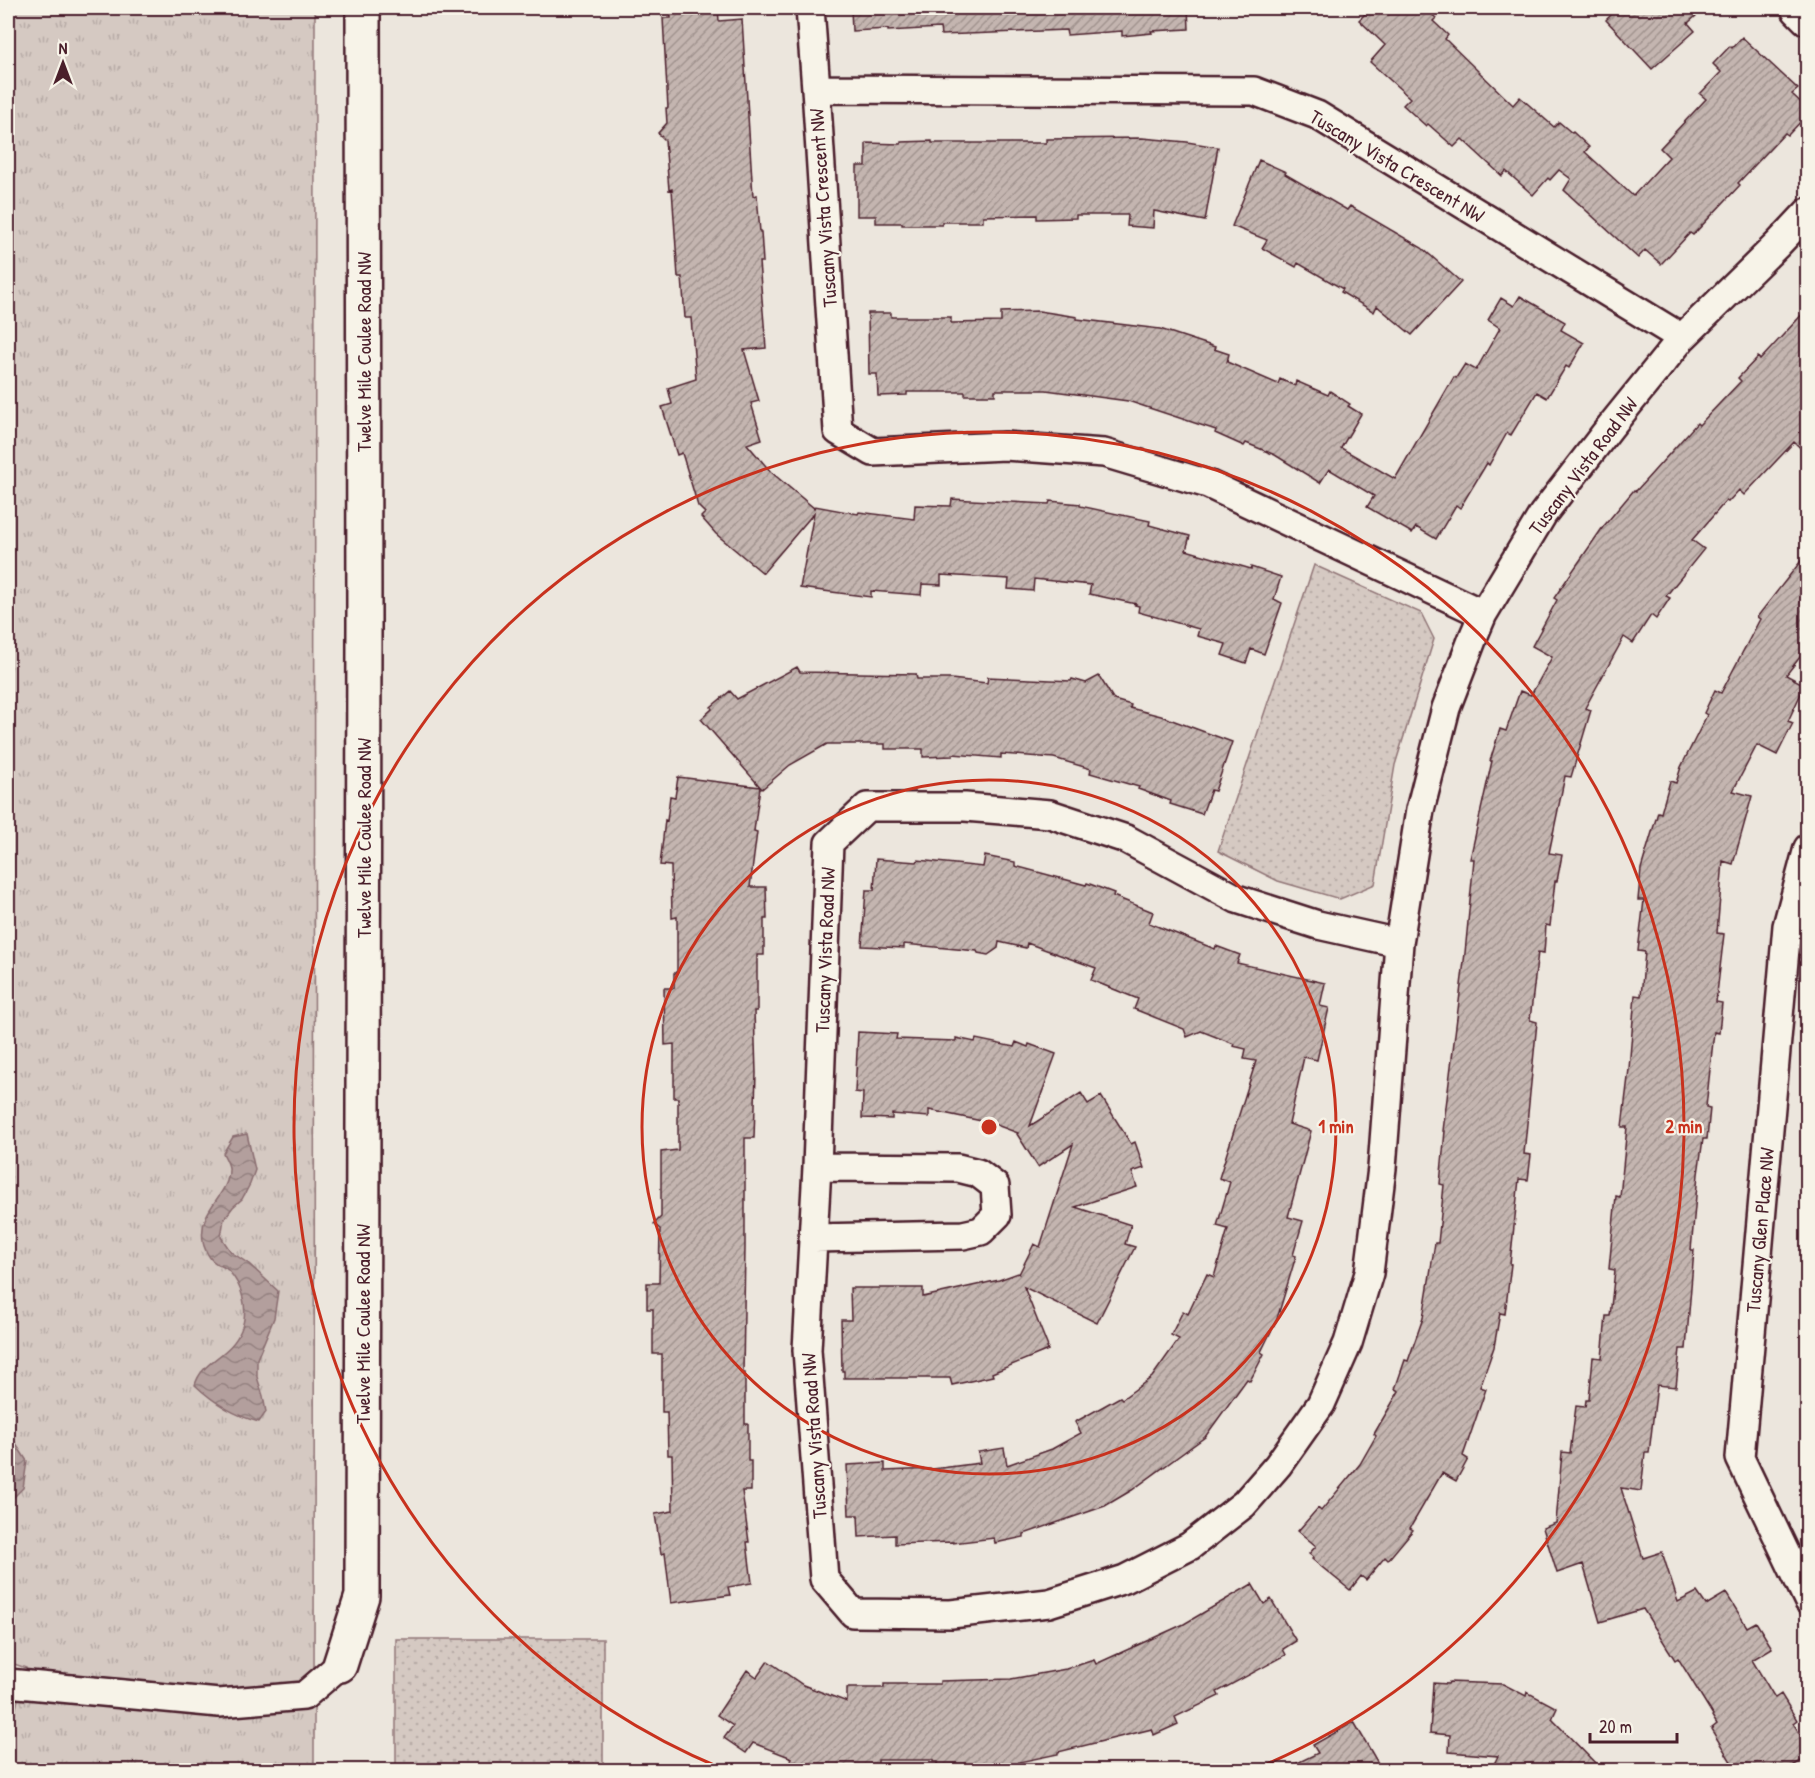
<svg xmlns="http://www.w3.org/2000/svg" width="1815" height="1778" viewBox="0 0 1815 1778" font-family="'Patrick Hand',sans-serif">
<defs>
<pattern id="grass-tufts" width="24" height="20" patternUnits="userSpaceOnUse" patternTransform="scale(1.5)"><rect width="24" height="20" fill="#d5c9c2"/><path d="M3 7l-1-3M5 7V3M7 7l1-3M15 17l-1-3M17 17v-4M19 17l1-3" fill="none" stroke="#b8aca7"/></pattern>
<pattern id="park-dots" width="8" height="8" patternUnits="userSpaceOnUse" patternTransform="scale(1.5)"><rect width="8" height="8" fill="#d5c9c2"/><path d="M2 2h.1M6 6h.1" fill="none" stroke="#b8aca7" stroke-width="1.8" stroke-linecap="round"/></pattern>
<pattern id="water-waves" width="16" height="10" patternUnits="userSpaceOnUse" patternTransform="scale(1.5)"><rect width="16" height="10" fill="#b39f9d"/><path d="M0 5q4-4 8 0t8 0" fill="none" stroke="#948180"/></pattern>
<pattern id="building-hatch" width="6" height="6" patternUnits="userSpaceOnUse" patternTransform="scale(1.5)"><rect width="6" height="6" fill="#c4b5b0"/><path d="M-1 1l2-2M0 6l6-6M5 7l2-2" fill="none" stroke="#a1938f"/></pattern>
</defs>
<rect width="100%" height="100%" fill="#ece6dd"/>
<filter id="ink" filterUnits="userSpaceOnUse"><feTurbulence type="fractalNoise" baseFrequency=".0167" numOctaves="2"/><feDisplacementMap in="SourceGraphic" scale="12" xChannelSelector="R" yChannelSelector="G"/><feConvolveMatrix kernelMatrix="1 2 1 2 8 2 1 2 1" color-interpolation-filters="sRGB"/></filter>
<g filter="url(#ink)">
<path fill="url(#grass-tufts)" stroke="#907476" stroke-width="1.5" d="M8 8H315L314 1770H8V1739L26 1668 8 1662Z"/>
<path fill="url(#park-dots)" stroke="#907476" stroke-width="1.5" d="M1314 565 1421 613 1434 639 1395 765 1375 884 1340 899 1278 881 1218 851Z
M396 1639H603V1770H396Z"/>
<path fill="url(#water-waves)" stroke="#896c6f" stroke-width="1.5" d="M247 1134 255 1170 250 1184 242 1199 233 1207 224 1219 221 1237 231 1252 249 1264 278 1291 274 1318 257 1359V1377L263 1396 266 1412 259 1422C235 1416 213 1402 195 1385 202 1360 230 1357 241 1330 249 1310 243 1286 228 1270 224 1266 217 1265 213 1261 209 1258 203 1246 203 1241 198 1208 229 1196 229 1170 230 1165 225 1158 223 1153L233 1137Z
M8 1432 27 1461 23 1488 8 1503Z"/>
<path fill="url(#building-hatch)" stroke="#4a1f2b" stroke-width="1.5" d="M670 8H718L719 21 742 19 753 196 757 195 760 232H761L763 262H759L766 348 744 350 759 401 751 403 762 439 747 444 771 472 814 508 815 506 858 514 859 512 914 519 915 505 951 506 952 499 1049 504 1050 501 1080 504V506L1150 521 1149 525 1190 536 1186 550 1251 569V567L1281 577 1274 599 1282 603 1264 654 1251 649 1246 663 1222 655 1226 644 1197 636 1199 629 1138 612 1139 606 1135 605 1136 604 1089 594 1091 585 1034 579 1033 591 1008 589 1009 579 941 575V585L922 584 921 595 871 591V597L800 588 814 513 763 573 716 534 701 517 705 513 698 506 682 453 677 455 662 407 672 404 668 388 696 379 691 318H685L682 277H678L672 189 669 190 665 140 658 133 667 123 666 108H668L663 18H671Z
M851 8H1188L1189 29 1151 31 1152 33 1122 36V31L1067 35 1066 30 941 35 940 28 888 31V29L852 31Z
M1371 8H1425L1436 18 1433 21 1448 35 1445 39 1513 105 1520 97 1554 127 1559 122 1572 133 1573 132 1589 147 1585 152 1633 196 1669 157 1660 148 1706 99 1700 94 1721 72 1713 64 1730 46 1732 48 1742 37 1798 89 1792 94 1808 109V114L1788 135 1785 133 1738 183 1740 185 1693 235 1690 233 1661 264 1645 250 1638 258 1564 190 1571 179 1559 170 1550 180 1548 178 1533 195 1506 171 1502 176 1462 139 1454 147 1428 124 1426 126 1403 105 1410 98 1370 62 1385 45 1359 20Z
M1618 8H1705L1688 23 1695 31 1652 69 1606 20Z
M1142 138 1187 142 1218 147 1205 221 1154 211 1153 228 1127 226 1128 215H1076V218L1037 219V215L983 216V222H942V225H902V223H876V216H857V166H866V143L901 144V142L932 141V143H1046V139Z
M1259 160 1286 172 1285 174 1347 210 1350 206 1422 248 1461 282 1412 335 1377 306 1374 312 1341 292 1343 289 1298 263 1296 267 1262 248 1267 240 1232 226Z
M1520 296 1565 322 1561 330 1584 343 1569 368 1566 366 1547 398 1537 392 1511 435 1507 433 1489 465 1487 463 1460 508 1456 505 1436 539 1416 527 1412 533 1367 507 1374 496 1329 469 1320 483 1275 455 1246 443 1244 446 1215 433 1216 430 1128 401 1046 390H995V395H965V392H907V395L878 396 877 374H869L868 313H891V317H951V323L1001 322V312L1039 311 1077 317V319L1160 329 1215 347 1214 349 1229 354 1227 362 1278 384 1280 379 1295 386 1296 381 1328 395 1330 391 1350 404 1348 406 1361 414 1341 448 1395 479 1454 377 1456 378 1465 364 1476 370 1500 328 1488 320 1501 298 1514 306Z
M1808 308V455L1794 442 1744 495 1739 490 1728 502 1726 501 1692 540 1704 549 1666 596 1670 598 1656 619 1651 615 1633 643 1624 637 1585 708 1591 710 1571 777 1565 776 1549 853 1562 855 1557 881H1555L1550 926 1546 925 1544 953 1538 952 1530 1020 1537 1022 1524 1154 1531 1155 1528 1180 1519 1179 1510 1264H1511L1505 1314 1500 1313 1494 1347 1480 1387 1486 1389 1463 1456 1468 1459 1456 1481 1442 1473 1410 1528 1413 1530 1388 1560 1385 1557 1366 1580 1361 1576 1350 1590 1312 1559 1313 1557 1309 1554 1316 1546 1298 1531 1318 1508 1321 1511 1360 1464 1376 1436 1374 1434 1399 1391 1395 1389 1405 1360 1408 1361 1423 1318 1435 1243H1438L1444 1185 1440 1184 1445 1131H1443L1465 953 1474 859H1470L1492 761H1490L1500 729 1506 731 1520 691 1531 695 1552 657 1532 646 1557 600 1554 598 1603 527 1634 490 1636 491 1697 423 1699 425 1741 381 1738 378 1758 357 1760 360Z
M1808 552V647L1786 675 1805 685 1788 721 1793 723 1777 755 1757 745 1733 791 1752 796 1733 864 1723 861 1717 933 1724 934 1716 1002 1722 1003 1719 1033 1714 1032 1706 1107 1710 1108 1707 1139H1703L1698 1174 1691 1250H1694L1686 1349H1680L1676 1387 1657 1385 1649 1453H1645L1641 1491 1621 1488 1643 1558 1662 1552 1678 1602 1697 1592 1706 1605 1726 1593 1747 1627 1756 1622 1772 1648 1752 1660 1775 1698 1781 1694 1797 1720 1793 1723 1808 1747V1757L1786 1770H1736L1711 1729 1717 1724 1712 1716 1713 1715 1678 1658 1675 1660 1643 1609 1600 1622 1583 1564 1557 1573 1543 1528 1556 1523 1562 1452 1570 1453 1576 1406 1585 1407 1586 1400H1589L1593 1357 1602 1358 1606 1316H1610L1615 1270 1609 1269 1616 1196 1620 1197 1627 1127H1622L1629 1069 1635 995 1641 996 1645 952 1638 951 1644 900H1638L1641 869 1658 812 1661 813 1670 781 1676 783 1681 767 1707 715 1704 713 1715 690 1721 693 1760 619 1757 617Z
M797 667 800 672 916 674 917 679H951L987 683 988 677 1071 681 1072 679 1086 683 1099 676 1114 700 1131 705 1130 708 1161 716 1232 742 1215 791 1211 790 1202 814 1170 804 1171 801 1138 789 1139 787 1090 773 1091 769 1054 758 1001 754V758L953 754V756L923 757V749H885V744H827L790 765 762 789 701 719 712 709 711 707 730 691 737 699Z
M678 777 760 787 754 831 757 832 750 887H766L767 919H764V955H757V1011H754L756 1073 754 1138H745V1247L743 1373H745V1424H748V1461H751V1491H742L749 1542H747L752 1583 728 1587 730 1595 671 1603 665 1553 661 1554 655 1514 673 1511 672 1455H668L667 1412H662V1354H653V1309H647V1283H659L660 1229 654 1224 661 1217V1152L678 1150V1098H674V1044L665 1045 664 988H674V973H677V917L672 918 671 866 660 865 665 820 667 821 670 796 675 797Z
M985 856 1015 862V866L1086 885 1087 883 1114 893 1113 896 1153 912 1149 923 1215 949 1216 946 1240 955 1237 963 1325 983 1320 1006 1329 1008 1317 1060 1304 1057 1289 1124 1311 1131 1288 1217 1303 1221 1293 1255 1296 1256 1277 1319 1261 1352 1264 1354 1250 1381 1247 1379 1205 1437 1132 1490 1105 1506 1024 1534V1537L995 1543 994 1538 953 1543V1542L895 1544V1535L859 1537 858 1515H849L847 1465 885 1463V1471L933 1469 980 1463 978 1452 1004 1448 1007 1465 1052 1449 1081 1433 1075 1422 1120 1397 1122 1399 1152 1377 1179 1339 1171 1335 1183 1311 1188 1314 1207 1274 1214 1277 1228 1229 1217 1226 1230 1182 1219 1178 1256 1061 1244 1059 1246 1049 1233 1046 1234 1044 1201 1031 1187 1037 1184 1029 1134 1009 1138 999 1091 980 1096 968 1027 943 1026 948 999 942 998 948 988 955 978 953 977 951 904 944V948L862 946 866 890H874L876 859 917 862 918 860 983 867Z
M858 1032 897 1034 896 1039 956 1041V1038L975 1042 976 1039 1014 1047 1016 1042 1028 1047 1029 1044 1056 1054 1030 1126 1081 1093 1088 1104 1101 1096 1131 1144 1135 1142 1144 1168 1132 1172 1137 1187 1075 1207 1131 1225 1125 1244 1135 1247 1097 1323 1024 1287 1048 1347 1047 1348 1048 1350 992 1373 993 1376 952 1385 950 1378H844V1371H842L841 1320H851L850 1288H923V1297L999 1280 1018 1273 1019 1274 1034 1244 1040 1247 1073 1144 1038 1167 1017 1134 1018 1133 991 1123 929 1110V1117L892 1114V1119L862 1118 863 1093 855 1092Z
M1252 1584 1264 1604 1271 1599 1296 1641 1283 1649 1286 1655 1217 1692 1219 1696 1175 1717 1178 1724 1154 1735 1152 1729 1058 1752V1754L1019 1762V1766L980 1767V1764L937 1765V1762H933V1760H878V1770H819L791 1760 792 1758 753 1743 746 1753 724 1738 733 1726 717 1715 747 1670 757 1677 768 1661 803 1685 847 1702V1688H884V1684H940V1681L1011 1679 1066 1669 1094 1660 1096 1664 1184 1624Z
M1449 1682 1503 1684 1526 1696 1527 1692 1557 1708 1552 1719 1602 1770H1491L1498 1756 1449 1752 1450 1735 1430 1733 1433 1683 1448 1684Z
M1354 1722 1382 1770H1283L1318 1753 1313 1745Z"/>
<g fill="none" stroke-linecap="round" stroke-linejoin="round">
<defs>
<path id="minor" d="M810 8 816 89
M1483 614 1208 484 1104 453 1005 446 873 452 838 431 816 89 1254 91 1317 115 1682 338
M1808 848 1787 926 1740 1458 1808 1600
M1399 943 1318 925 1237 899 1126 839 1050 814 965 807H867L829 843 817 1167 807 1350 824 1579 853 1613 951 1614 1049 1603 1125 1579 1190 1546 1244 1504 1278 1465 1321 1404 1348 1343 1369 1273 1382 1168 1399 943 1420 810 1446 708 1474 635 1483 614 1543 514 1610 427 1682 338 1777 245 1808 212
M814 1238 963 1235 981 1231 997 1215 995 1186 978 1173 958 1168 817 1167
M8 1683 219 1703 304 1696 340 1665"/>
<path id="tertiary" d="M1798 8 1808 18
M340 1665 362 1596 364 624 363 8"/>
</defs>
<use href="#minor" stroke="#4a1f2b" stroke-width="32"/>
<use href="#tertiary" stroke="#4a1f2b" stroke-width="38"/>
<use href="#minor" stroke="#f7f3e8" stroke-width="27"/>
<use href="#tertiary" stroke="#f7f3e8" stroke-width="33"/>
</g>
</g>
<g fill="none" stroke="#c8321e" stroke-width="3">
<circle cx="989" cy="1127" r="347"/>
<path d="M723 1769A695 695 0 1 1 1255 1769"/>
</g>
<g text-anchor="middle" stroke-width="4.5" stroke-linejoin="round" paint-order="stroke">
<g font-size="20" fill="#4a1f2b" stroke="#f7f3e8">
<text transform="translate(1397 166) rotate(31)" y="7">Tuscany Vista Crescent NW</text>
<text transform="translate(823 208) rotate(-94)" y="7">Tuscany Vista Crescent NW</text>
<text transform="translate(364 352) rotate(-90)" y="7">Twelve Mile Coulee Road NW</text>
<text transform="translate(1583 466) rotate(-53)" y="7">Tuscany Vista Road NW</text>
<text transform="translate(364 838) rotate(-90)" y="7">Twelve Mile Coulee Road NW</text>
<text transform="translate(825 950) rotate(-88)" y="7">Tuscany Vista Road NW</text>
<text transform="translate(1760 1230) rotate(-85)" y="7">Tuscany Glen Place NW</text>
<text transform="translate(363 1324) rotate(-90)" y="7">Twelve Mile Coulee Road NW</text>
<text transform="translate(814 1436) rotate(-94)" y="7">Tuscany Vista Road NW</text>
</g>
</g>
<circle cx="989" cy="1127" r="9" fill="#c8321e" stroke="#f7f3e8" stroke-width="3"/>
<g font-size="18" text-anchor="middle" font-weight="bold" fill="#c8321e" stroke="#f7f3e8" stroke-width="4.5" stroke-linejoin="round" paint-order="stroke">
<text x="1336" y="1133">1 min</text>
<text x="1684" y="1133">2 min</text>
</g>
<rect width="1815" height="1778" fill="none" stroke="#f7f3e8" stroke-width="30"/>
<rect x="15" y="15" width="1785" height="1748" fill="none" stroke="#4a1f2b" stroke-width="2" filter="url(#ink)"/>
<g transform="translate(63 63)" stroke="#f7f3e8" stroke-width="4.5" paint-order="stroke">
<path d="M0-4.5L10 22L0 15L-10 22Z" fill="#4a1f2b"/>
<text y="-9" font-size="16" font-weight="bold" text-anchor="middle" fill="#4a1f2b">N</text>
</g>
<path d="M1590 1733v9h87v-9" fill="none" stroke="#4a1f2b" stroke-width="3"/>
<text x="1599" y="1733" font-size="18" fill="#4a1f2b" stroke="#f7f3e8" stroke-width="4.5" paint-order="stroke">20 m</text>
</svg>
